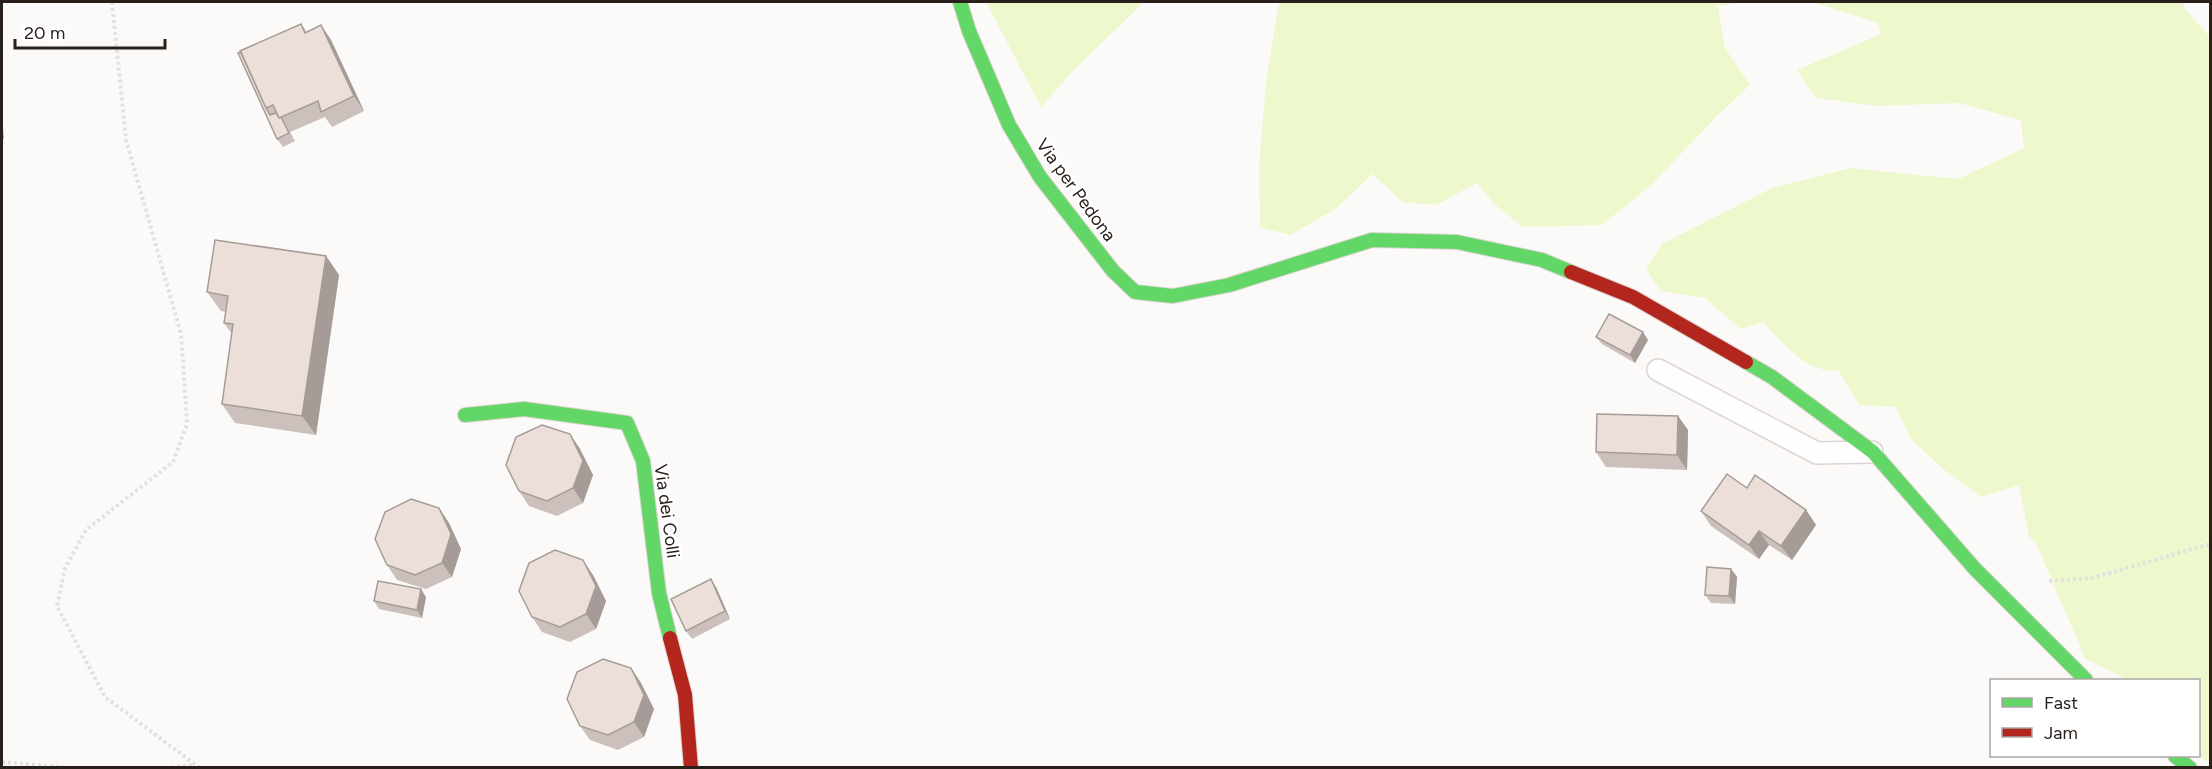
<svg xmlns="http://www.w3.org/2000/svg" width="2212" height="769" viewBox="0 0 2212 769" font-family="Figtree,sans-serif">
<rect width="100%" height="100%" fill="#fcfaf8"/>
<path fill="#eef8cd" d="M986 2H1144L1072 72 1041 107Z
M1279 2H1743L1718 6 1725 48 1750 85 1717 116 1650 186 1602 225 1523 227 1494 204 1477 183 1436 205 1403 202 1372 174 1337 208 1290 235 1260 227 1259 165 1266 83Z
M1812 2H2184V8L2210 37V764L2199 755 2198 680H2128L2085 658 2036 543 2029 536 2019 485 1981 497 1943 469 1910 438 1896 407 1860 405 1838 370C1808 374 1782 343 1763 322L1741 329 1705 298 1661 291 1646 269 1662 244 1772 188 1850 168 1958 179 2024 148 2021 120 1959 103 1878 106 1816 98 1797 70 1881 34 1878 23Z"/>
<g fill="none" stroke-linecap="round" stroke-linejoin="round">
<defs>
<path id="lane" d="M1658 370 1817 453 1872 452"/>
<path id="fast" d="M960 2 969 31 1009 125 1040 177 1113 271 1135 292 1173 296 1229 285 1372 240 1457 242 1542 260 1571 272
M1746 362 1772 377 1873 452 1975 569 2086 680
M465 415 524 409 627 423 643 461 659 593 670 638
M2175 756 2190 768"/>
<path id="jam" d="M1571 272 1633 297 1746 362
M670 638 685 695 691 768"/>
</defs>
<use href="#lane" stroke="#ddd5d2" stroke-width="24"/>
<use href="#fast" stroke="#ddd5d2" stroke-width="16"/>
<use href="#jam" stroke="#ddd5d2" stroke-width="16"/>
<path stroke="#e2e1e1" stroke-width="4" stroke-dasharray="3 3" stroke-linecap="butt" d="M112 2 126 140 181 334 187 424 173 462 86 530 65 568 57 606 105 697 200 768
M2049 581 2092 578 2210 544
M2 762 71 768
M165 768 194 765"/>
<use href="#lane" stroke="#fffefe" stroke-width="21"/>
<use href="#fast" stroke="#63d668" stroke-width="14"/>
<use href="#jam" stroke="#b3261e" stroke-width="14"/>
</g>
<path fill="#cbc0bb" d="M301 24 307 32 321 25 331 40 364 111 332 127 325 117 290 132 295 141 283 147 277 139 238 53Z
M326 256 339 275 316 435 235 423 222 404 232 334 224 323 226 312 221 311 207 292Z
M1596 337 1648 340 1635 363 1602 344Z
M1678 416 1688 430 1687 470 1606 467 1596 452Z
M570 434 580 449 593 475 583 503 557 516 529 506 519 491Z
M1747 488 1806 510 1816 525 1792 560 1769 545 1759 559 1711 526 1701 511Z
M439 508 449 523 461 549 452 577 426 589 397 580 387 565Z
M1731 569 1737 577 1735 604 1711 603 1705 595Z
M593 575 606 601 596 629 570 642 542 632 532 617Z
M716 587 730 619 692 639 686 631Z
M426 597 422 618 379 609 374 601Z
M631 668 641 683 654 709 644 737 618 750 590 740 580 726Z"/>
<path fill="#a59c98" d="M321 25 331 40 364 111 354 96Z
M2 116 4 140 2 136Z
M326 256 339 275 316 435 302 416Z
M1643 332 1648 340 1635 363 1630 355Z
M1678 416 1688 430 1687 470 1677 455Z
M570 434 580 449 593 475 583 503 573 488Z
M439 508 449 523 461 549 452 577 442 563Z
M1806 510 1816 525 1792 560 1781 546Z
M1759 531 1769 545 1759 559 1749 545Z
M583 560 593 575 606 601 596 629 586 614Z
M1731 569 1737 577 1735 604 1729 596Z
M711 579 716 587 730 619 725 611Z
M421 589 426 597 422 618 417 610Z
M631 668 641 683 654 709 644 737 634 722Z"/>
<path fill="#ecdfd9" stroke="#a59c98" stroke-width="1.5" d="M301 24 305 33 321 25 354 96 321 112 318 101 279 118 273 105 266 108 240 51Z
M241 52 266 108 270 115 276 113 279 118 281 117 289 133 277 139 238 53Z
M215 240 326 256 302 416 222 404 233 324 224 323 228 296 207 292Z
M1609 314 1643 332 1630 355 1596 337Z
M1597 414 1678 416 1677 455 1596 452Z
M542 425 570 434 583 461 573 488 547 501 519 491 506 465 516 437Z
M1727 474 1747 488 1755 475 1806 510 1781 546 1759 531 1749 545 1701 511Z
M411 499 439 508 451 534 442 563 415 575 387 565 375 539 385 512Z
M555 550 583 560 596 586 586 614 560 627 532 617 519 591 529 563Z
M1707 567 1731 569 1729 596 1705 595Z
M711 579 725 611 686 631 671 599Z
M378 581 421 589 417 610 374 601Z
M603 659 631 668 644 695 634 722 608 735 580 726 567 699 577 672Z"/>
<g text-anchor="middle" stroke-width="4.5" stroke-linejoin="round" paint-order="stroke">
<g font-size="18" fill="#2a201b" stroke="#fff">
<text transform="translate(1076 190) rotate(54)" y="6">Via per Pedona</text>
<text transform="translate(667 511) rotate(82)" y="6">Via dei Colli</text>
</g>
</g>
<rect width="2212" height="769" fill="none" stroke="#2a201b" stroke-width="6"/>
<rect x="1990" y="679" width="210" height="78" fill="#ffffff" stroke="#aaa6a4" stroke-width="1.5"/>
<rect x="2002" y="698" width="30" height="9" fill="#63d668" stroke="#aaa6a4" stroke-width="1.5"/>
<text x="2044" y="709" font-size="18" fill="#2a201b">Fast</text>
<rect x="2002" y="728" width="30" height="9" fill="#b3261e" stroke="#aaa6a4" stroke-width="1.5"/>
<text x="2044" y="739" font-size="18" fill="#2a201b">Jam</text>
<path d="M15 39v9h150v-9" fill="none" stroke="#2a201b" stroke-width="3"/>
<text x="24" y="39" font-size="18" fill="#2a201b" stroke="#ffffff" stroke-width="4.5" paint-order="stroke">20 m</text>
</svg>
